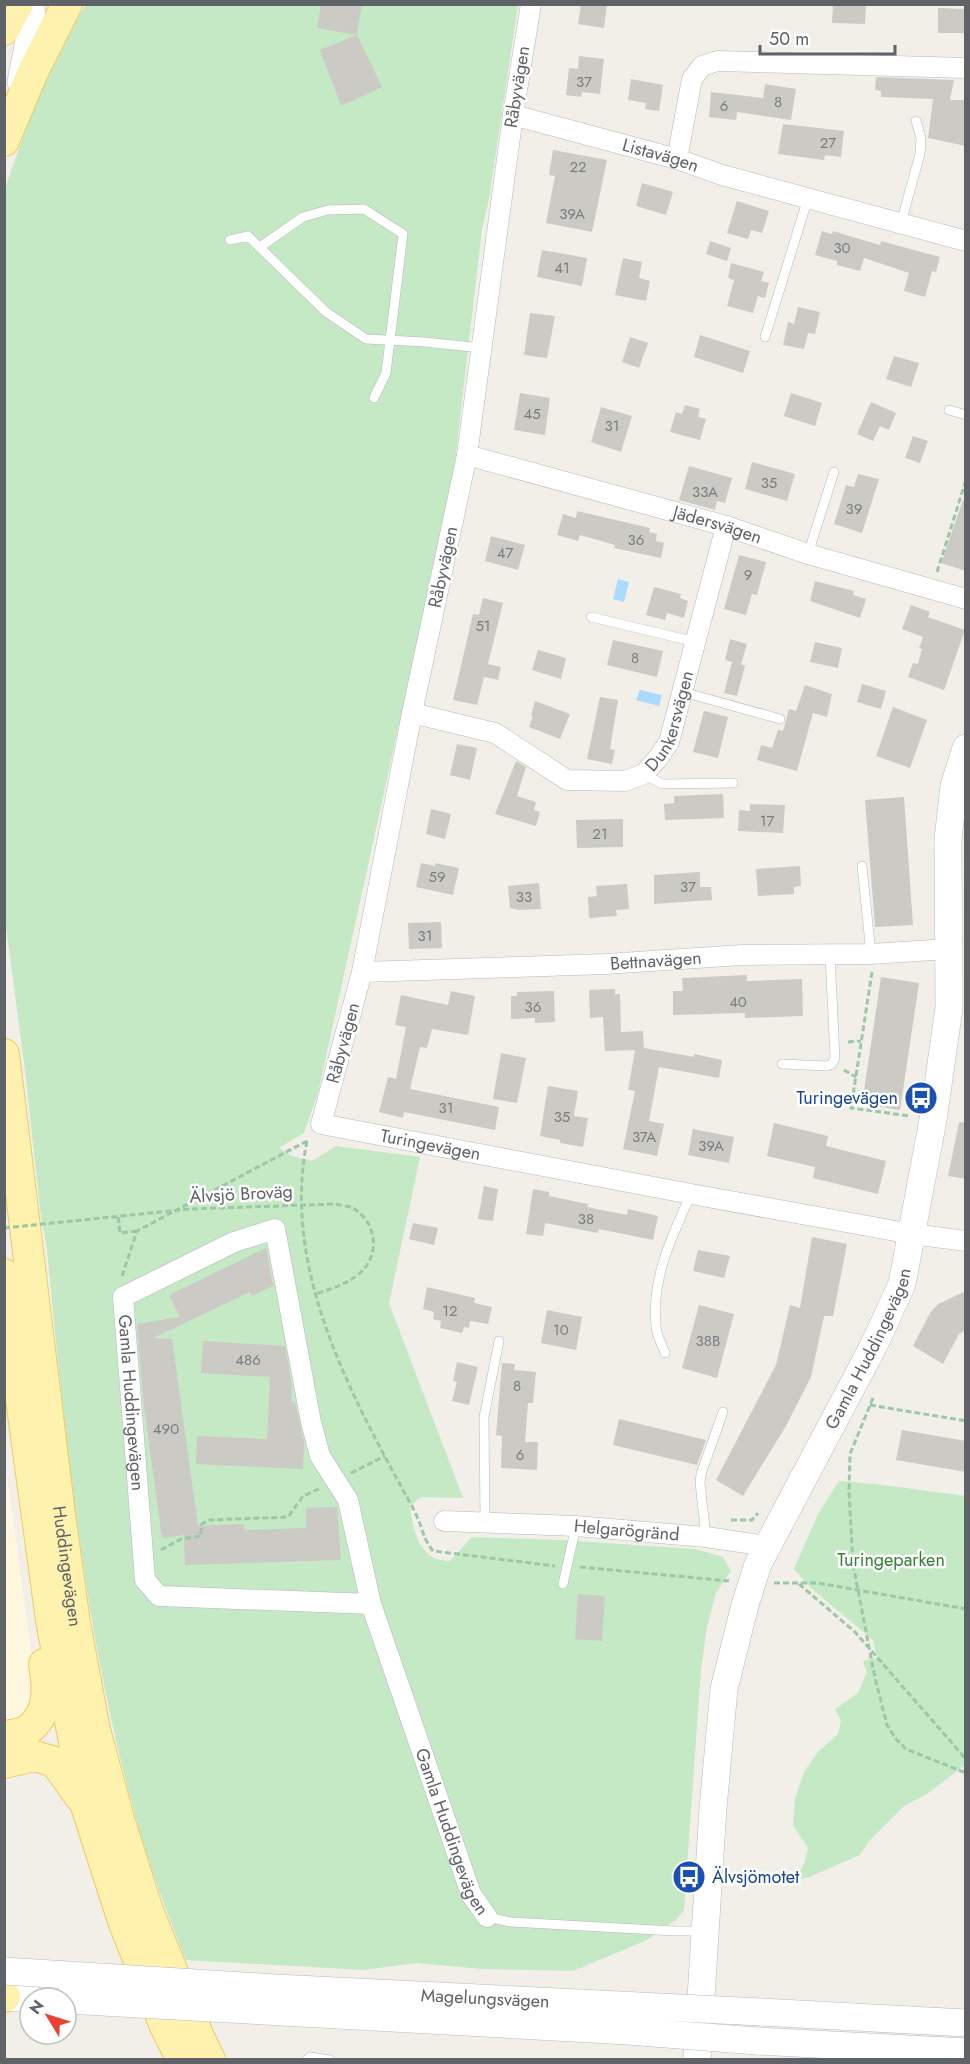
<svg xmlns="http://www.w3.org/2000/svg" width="970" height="2064" viewBox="0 0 970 2064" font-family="Jost,sans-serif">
<rect width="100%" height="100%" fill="#f1efe8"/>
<path fill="#fef7e0" d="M4 1453 37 1694 24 1715 5 1722Z"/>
<path fill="#c5e8c5" d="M86 5H518L489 199 482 229 453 478 318 1093 304 1133 279 1148 292 1156 312 1161 336 1146 420 1157 389 1303 463 1498 421 1497 410 1506C413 1531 419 1561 450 1561L472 1537 559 1540 695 1549 723 1557 731 1571 716 1593 707 1627 701 1670 684 1910 676 1920 647 1940 573 1971 482 1969 416 1963 364 1970 186 1960C167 1912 148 1864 135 1815 84 1631 65 1438 47 1249L41 1217 25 1070 5 919 4 192C26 127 49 62 86 5Z
M839 1481 884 1485 965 1496V1765L927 1794 904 1806 869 1841 860 1855 809 1877 794 1881 804 1864 808 1848 793 1825 795 1799 804 1772 818 1752 838 1734 841 1721 835 1709 858 1693 867 1672 863 1661 877 1658 873 1640 812 1589 794 1569 818 1514Z"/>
<path fill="#aadaff" d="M618 579 629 582 624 602 613 599Z
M640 690 662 695 659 706 636 700Z"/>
<path fill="#cccac5" d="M321 4H362L357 35 317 28Z
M581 4H607L604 28 578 24Z
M833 4H866L865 24 832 23Z
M938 8 965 9V33H938Z
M357 35 382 87 341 106 320 50Z
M579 56 604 59 600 94 582 92 581 97 566 95 569 68 578 69Z
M876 77 954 80 950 100H966V146L928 138 933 99 881 97V91L875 90Z
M631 79 663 85 659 111 645 109 646 103 628 100Z
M765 84 796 89 791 120 737 112 736 120 709 117 711 92 763 98Z
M783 124 844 131 841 157 825 155 824 160 778 154Z
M553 150 607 160 592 232 546 223 555 176 549 175Z
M642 183 673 192 666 215 636 206Z
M737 201 769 211 762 233 751 230 748 239 727 233Z
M822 231 832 234 833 231 880 245 881 241 940 257 936 272 932 271 925 297 904 291 909 273 864 258 860 271 837 265V261L815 255Z
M710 241 731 248 727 261 706 254Z
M542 250 587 258 582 286 537 277Z
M623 258 642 262 639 278 650 281 646 301 615 295Z
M731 263 764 272 761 281 769 283 765 298 758 296 753 313 727 306 734 280 728 278Z
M798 307 820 312 815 334 808 333 804 349 783 345 788 322 794 324Z
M530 313 555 316 547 358 524 355Z
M700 335 750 351 743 373 694 357Z
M630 337 648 343 639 368 622 362Z
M894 356 919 363 911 387 886 379Z
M520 393 550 398 545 435 514 430Z
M791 393 822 403 815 426 784 416Z
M871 402 896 413 889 430 880 426 873 441 857 434Z
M685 405 700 409 698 417 706 419 700 440 670 432 676 412 682 414Z
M601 407 632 416 621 452 591 442Z
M913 436 928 441 920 463 905 458Z
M752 462 795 474 787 501 745 489Z
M689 466 732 478 725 503 717 501 715 510 679 500Z
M858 474 879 479 862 533 834 524 846 485 854 487Z
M963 500H966V571L941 563Z
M577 511 650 528 649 532 657 534 656 541 664 543 661 558 614 548 615 545 580 535 578 541 557 535 563 514 576 518Z
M491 536 525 545 518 570 485 561Z
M739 555 766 562 757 595 752 594 746 615 724 609Z
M815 581 854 591 853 595 866 599 860 618 810 601Z
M654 587 681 594 680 598 688 601 684 618 667 613 665 620 646 615Z
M483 598 503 603 488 664 501 667 498 680 484 677 477 705 453 700 473 614 479 615Z
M911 605 930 612 928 617 965 630 944 690 908 677 913 663 918 664 922 649 919 648 923 637 902 629Z
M730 639 747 644 741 664 745 666 737 696 724 693 732 662 725 660Z
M613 640 663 651 657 677 607 665Z
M815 642 842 648 838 668 810 662Z
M538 650 566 658 561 679 532 670Z
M862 684 886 691 881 709 857 702Z
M805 685 832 694 827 717 813 713 797 771 757 760 761 745 772 748 778 730 783 731 789 709 796 711Z
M600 697 618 700 610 749 615 750 612 764 587 759Z
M535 701 570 714 560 739 529 727 533 716H531Z
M893 707 927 720 910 768 876 756Z
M704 711 728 717 718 758 693 752Z
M457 744 477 748 470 780 450 775Z
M516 761 526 767 517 796 536 802 534 810 540 812 536 826 495 814Z
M723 794 724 818 665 820 664 804 674 803V796Z
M904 797 913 925 875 927 865 800Z
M750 804 785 805 783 833 738 831 739 810 750 811Z
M431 809 451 814 445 839 426 834Z
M623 819V847L577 848 576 820Z
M421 863 435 866V863L459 868 453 895 416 887Z
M800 866 801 886 794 887V894L758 896 756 869Z
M700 872V887H711L712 900 654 904V875Z
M539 883 541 909 519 910 510 908 508 886Z
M627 884 629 909 616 910 617 916 589 918 588 897 597 896 596 886Z
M441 922 442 948 409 949 408 923Z
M747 975V981L802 979 803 1016 745 1018V1013L673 1015V991H683L682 978Z
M881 977 919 983 900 1110 862 1104Z
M615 989V994H620L621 1032 643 1031 644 1048 694 1057V1054L722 1060 719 1078 659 1067 649 1121 664 1124 657 1156 623 1149 635 1091 628 1090 635 1050 605 1051 603 1017 590 1018 589 990Z
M451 991 475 996 468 1035 432 1029 427 1048 420 1047 410 1089 499 1107 495 1130 404 1112 403 1118 379 1112 388 1077 396 1079 406 1027 395 1025 401 995 448 1005Z
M554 991 555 1022 535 1023V1018L511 1019V996H517V992Z
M501 1053 526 1058 517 1103 493 1099Z
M548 1086 578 1091 574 1116 588 1118 583 1147 560 1143V1140L540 1136Z
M959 1122 966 1123V1179L948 1176Z
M774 1123 828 1136 826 1146 886 1161 878 1194 813 1178 815 1167 767 1156Z
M693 1129 734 1137 729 1163 688 1155Z
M484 1186 498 1189 493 1221 478 1219Z
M533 1189 549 1192V1196L588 1204 587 1207 627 1215 628 1209 658 1216 653 1240 599 1229 598 1233 545 1223 543 1236 526 1234Z
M413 1223 438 1228 434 1245 409 1239Z
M812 1237 847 1244 833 1316H824L811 1377 786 1426 743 1496 716 1480 776 1365 790 1305 800 1308Z
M266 1248 273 1286 252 1296 250 1292 153 1338 172 1339 198 1526 244 1524V1530L306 1528V1508L337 1507 341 1560 185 1565 184 1535 162 1538 144 1407 137 1324 180 1317 169 1295Z
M698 1250 730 1256 724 1278 693 1271Z
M427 1287 475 1298 474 1303 492 1307 488 1324 470 1321 469 1328 464 1327 462 1333 440 1328 441 1321 433 1319 434 1312 423 1309Z
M966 1291V1330L959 1334 943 1364 913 1346 930 1313 938 1304Z
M699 1305 734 1314 717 1378 682 1368Z
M547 1310 582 1317 576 1350 541 1343Z
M203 1341 285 1346 292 1387 291 1402H295L304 1442 303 1469 196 1464 197 1436 267 1439 270 1377 201 1373Z
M457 1362 478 1367 469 1405 452 1401 457 1382 453 1381Z
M502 1363 515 1364 514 1370 536 1372 533 1403H528L525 1442H538L537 1470 501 1468 502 1436 496 1435Z
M619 1419 706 1440 697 1465 613 1445Z
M902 1430 966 1441V1472L896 1460Z
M578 1594 605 1596 602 1641 575 1639Z"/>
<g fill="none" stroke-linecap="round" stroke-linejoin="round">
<defs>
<path id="lane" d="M901 223 920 154 921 138 916 121
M230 240 248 236 326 312 366 339 425 342 481 348
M260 247 303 217 328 210 364 209 403 234 386 373 374 398
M765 337 808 198
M949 410 966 415
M808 554 834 472
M591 617 696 642
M683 692 780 719
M644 774 662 784 733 783
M862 866 871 954
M782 1064 827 1066 832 1064 835 1058 830 955
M665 1353C662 1344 656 1335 656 1326 651 1279 672 1236 691 1194
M485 1523 484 1417 499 1341
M706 1537 700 1483 701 1474 723 1412
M563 1584 576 1526
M487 1917 511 1922 674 1931H703
M307 2060 310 2057 330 2060"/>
<g id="street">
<path id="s1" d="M531 4 513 115 467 455 412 713 362 972 321 1124 691 1194 912 1234 966 1241"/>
<path id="s2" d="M513 115 677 159 722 175 966 241"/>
<path d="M677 159 692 79 702 66 717 61 966 68"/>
<path id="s3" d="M467 455 726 526 808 554 966 599"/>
<path id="s4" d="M412 713 495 733 567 780 625 781 644 774 659 757 669 742 726 526"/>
<path id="s5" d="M362 972 606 964 742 955 871 954 948 949"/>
<path id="s6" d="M444 1521 576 1526 706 1537 767 1546"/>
<path id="s7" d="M371 1604 348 1500 320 1456 311 1422 275 1229 234 1242 123 1297 145 1580 159 1596 371 1604 471 1894 487 1917"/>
</g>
<g id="secondary">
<path d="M21 82 32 25 31 4"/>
<path d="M4 1997 30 1998"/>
<path d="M761 2012 966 2023"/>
<path d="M757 2041 966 2052"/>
<path id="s8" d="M697 2060 713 1808 724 1689 745 1605 758 1564 874 1345 902 1284 933 1120 949 1008 948 839 954 786 966 748"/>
</g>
<g id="primary">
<path d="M4 30 18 4"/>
<path d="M4 141 32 74 67 4"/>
<path id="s9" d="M4 1054 60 1515 75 1623 95 1730 119 1819 147 1908 199 2037 210 2060"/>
<path d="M4 1274 51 1620 86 1806 123 1921 164 2024 182 2060"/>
<path d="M4 1736C11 1735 22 1734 28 1730 50 1713 48 1689 44 1664"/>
<path d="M4 1763 35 1756 55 1762 80 1797"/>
<path d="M4 1997H5"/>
</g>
</defs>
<use href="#lane" stroke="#b5b8bc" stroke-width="10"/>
<use href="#street" stroke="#b5b8bc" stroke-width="21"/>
<use href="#secondary" stroke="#b6babf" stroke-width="28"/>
<use href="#primary" stroke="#f2c960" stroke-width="32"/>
<path stroke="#9cc7a9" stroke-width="3" stroke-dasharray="6 3" stroke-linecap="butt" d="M937 572 966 480
M872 972 851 1108 910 1116
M848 1042 861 1041
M844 1070 856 1077
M307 1141C282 1264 346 1386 403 1490 408 1499 414 1509 418 1519 424 1533 423 1538 433 1551L555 1566
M118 1217 120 1233 137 1231
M122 1276 137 1231 307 1141
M873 1398 850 1454 849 1492 853 1564 875 1678 887 1725 896 1739 906 1749 966 1773
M870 1405 966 1421
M351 1473 385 1456
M731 1520H752L758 1513
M161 1550 181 1539 201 1536V1525L208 1520 288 1517 303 1496 319 1489
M580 1567 729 1581
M774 1583H818L966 1609
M799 1584 855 1632 966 1759"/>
<use href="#lane" stroke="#fff" stroke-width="9"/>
<use href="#street" stroke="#fff" stroke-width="20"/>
<use href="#secondary" stroke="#fff" stroke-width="27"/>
<use href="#primary" stroke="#fff2af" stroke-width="30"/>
<defs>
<g id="secondary-bridge">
<path id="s10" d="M4 1971 276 1988 761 2012"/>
<path d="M66 2000 628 2031 757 2041"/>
</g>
</defs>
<use href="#secondary-bridge" stroke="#b6babf" stroke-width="28" stroke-linecap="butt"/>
<path stroke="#9cc7a9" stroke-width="3" stroke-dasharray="6 3" stroke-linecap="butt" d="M4 1228 190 1209 335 1204C340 1205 348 1206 353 1208 376 1222 381 1253 361 1272 348 1284 331 1289 315 1294"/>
<use href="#secondary-bridge" stroke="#fff" stroke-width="27"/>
</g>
<defs>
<symbol id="bus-disc" viewBox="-11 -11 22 22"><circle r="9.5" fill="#1a4fb4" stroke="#fff"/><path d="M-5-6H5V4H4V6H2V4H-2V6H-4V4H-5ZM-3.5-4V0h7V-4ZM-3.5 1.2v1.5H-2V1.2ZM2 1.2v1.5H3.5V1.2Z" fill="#fff"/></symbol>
</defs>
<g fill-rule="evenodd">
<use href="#bus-disc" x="902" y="1079" width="38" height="38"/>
<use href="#bus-disc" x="670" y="1858" width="38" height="38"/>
</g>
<g text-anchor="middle" stroke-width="5" stroke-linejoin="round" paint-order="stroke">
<g font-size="15" fill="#7a7d7f">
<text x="584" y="87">37</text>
<text x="778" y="107">8</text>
<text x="724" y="111">6</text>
<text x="828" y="148">27</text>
<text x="578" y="172">22</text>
<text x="572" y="219">39A</text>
<text x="842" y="253">30</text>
<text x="562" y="273">41</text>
<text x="532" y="419">45</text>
<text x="612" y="431">31</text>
<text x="769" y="488">35</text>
<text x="705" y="497">33A</text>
<text x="854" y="514">39</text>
<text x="636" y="545">36</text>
<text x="505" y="558">47</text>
<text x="748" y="580">9</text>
<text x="483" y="631">51</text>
<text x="635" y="663">8</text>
<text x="767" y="826">17</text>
<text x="600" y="839">21</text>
<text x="437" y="882">59</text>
<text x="688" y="892">37</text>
<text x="524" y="902">33</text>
<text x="425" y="941">31</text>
<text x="738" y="1007">40</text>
<text x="533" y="1012">36</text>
<text x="446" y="1113">31</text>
<text x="562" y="1122">35</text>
<text x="644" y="1142">37A</text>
<text x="711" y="1151">39A</text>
<text x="586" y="1224">38</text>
<text x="450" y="1316">12</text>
<text x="561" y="1335">10</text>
<text x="708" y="1346">38B</text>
<text x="248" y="1365">486</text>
<text x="517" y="1391">8</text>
<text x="166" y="1434">490</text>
<text x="520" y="1460">6</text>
</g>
<g font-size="18" fill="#5f6368" stroke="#fff">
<text transform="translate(517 87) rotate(-81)" y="6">Råbyvägen</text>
<text dy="6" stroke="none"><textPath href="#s2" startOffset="153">Listavägen</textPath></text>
<text dy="6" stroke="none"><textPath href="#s3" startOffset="260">Jädersvägen</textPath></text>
<text transform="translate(443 567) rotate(-78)" y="6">Råbyvägen</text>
<text dy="6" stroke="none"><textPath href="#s4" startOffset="310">Dunkersvägen</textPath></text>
<text dy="6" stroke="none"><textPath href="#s5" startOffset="294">Bettnavägen</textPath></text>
<text transform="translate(343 1043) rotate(-75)" y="6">Råbyvägen</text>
<text dy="6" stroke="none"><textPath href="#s1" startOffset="1252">Turingevägen</textPath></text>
<text transform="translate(241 1194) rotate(-3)" y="6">Älvsjö Broväg</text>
<text dy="6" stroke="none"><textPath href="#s8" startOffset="744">Gamla Huddingevägen</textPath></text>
<text dy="6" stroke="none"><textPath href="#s7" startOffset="663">Gamla Huddingevägen</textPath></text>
<text dy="6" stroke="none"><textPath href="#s6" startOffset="183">Helgarögränd</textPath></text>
<text dy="6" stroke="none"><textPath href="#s9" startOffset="516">Huddingevägen</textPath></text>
<text dy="6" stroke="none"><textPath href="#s7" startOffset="1316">Gamla Huddingevägen</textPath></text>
<text dy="6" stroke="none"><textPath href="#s10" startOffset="482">Magelungsvägen</textPath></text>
</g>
<g font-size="18" fill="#164399" stroke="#fff" text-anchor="end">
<text x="898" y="1104">Turingevägen</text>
<text x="712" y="1883" text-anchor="start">Älvsjömotet</text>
</g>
<g font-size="18" fill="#348238" stroke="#fff">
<text x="891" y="1566">Turingeparken</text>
</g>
</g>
<rect width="970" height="2064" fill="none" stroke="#5f6368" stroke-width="12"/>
<g transform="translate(48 2016) rotate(308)"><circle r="28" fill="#ffffff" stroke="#bfc1c3" stroke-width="1.5"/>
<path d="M0-4.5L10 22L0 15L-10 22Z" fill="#ea4335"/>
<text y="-9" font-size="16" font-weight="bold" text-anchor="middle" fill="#5f6368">N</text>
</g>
<path d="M760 45v9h135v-9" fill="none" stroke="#5f6368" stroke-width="3"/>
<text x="769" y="45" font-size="18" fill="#5f6368" stroke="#ffffff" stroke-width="4.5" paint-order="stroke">50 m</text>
</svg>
